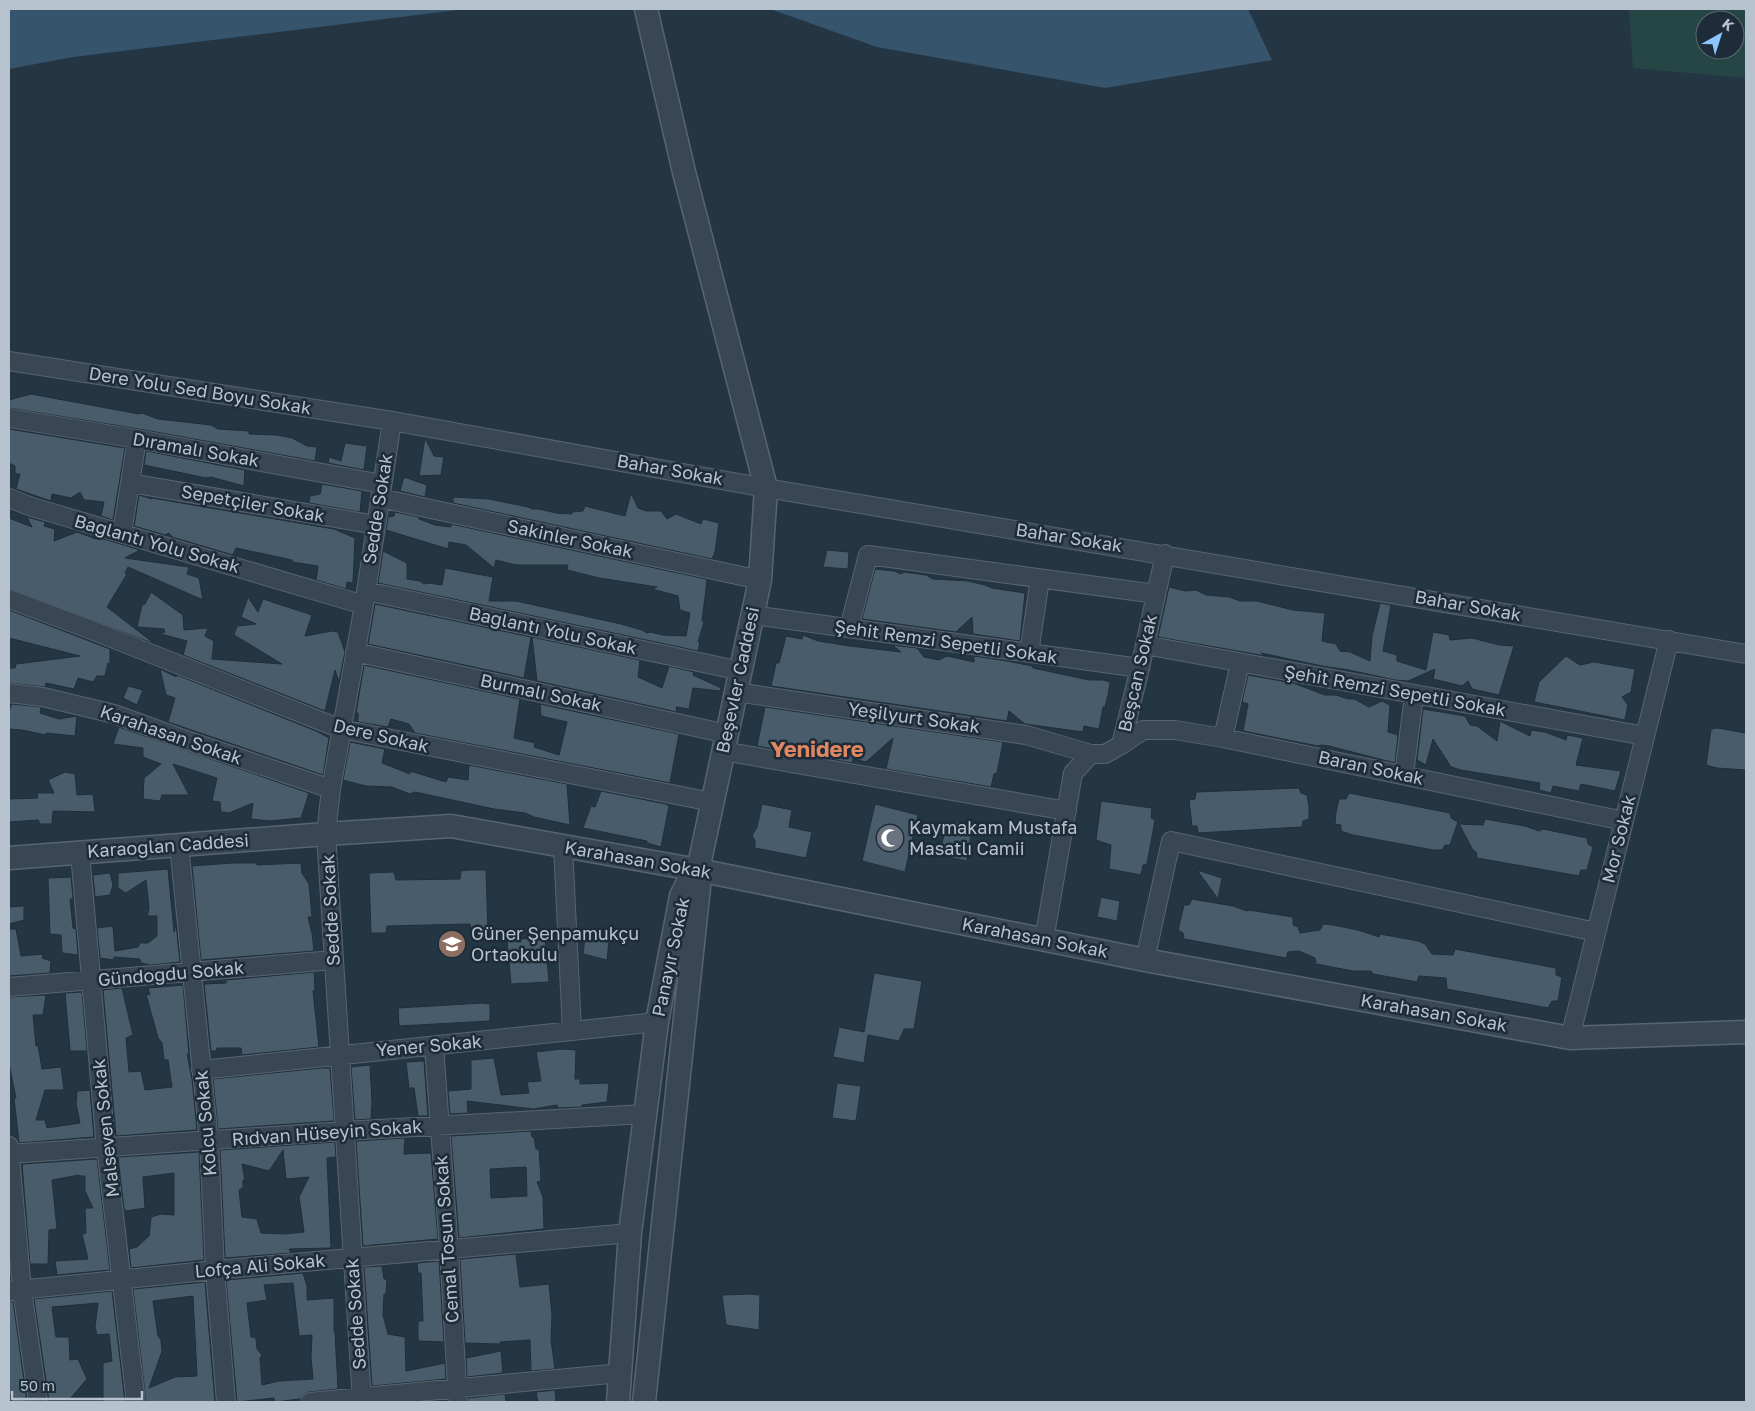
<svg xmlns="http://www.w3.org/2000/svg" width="1755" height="1411" viewBox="0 0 1755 1411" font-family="'Golos Text',sans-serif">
<rect width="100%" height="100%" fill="#243644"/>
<path fill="#264545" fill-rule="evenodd" d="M1629 9H1746V78L1633 68ZM1705 20H1735V50H1705Z"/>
<path fill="#37546d" d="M9 9H466L73 57 9 69Z
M770 9H1248L1272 60 1105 88 877 47Z"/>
<path fill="#485c6b" stroke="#202e3b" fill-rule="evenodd" d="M31 394 139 414 142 413 158 419 211 425 218 429 249 431V434L277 435 292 438 307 446 317 447 315 461 139 429 9 408V400Z
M9 429 125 448 113 520 101 516 104 502 84 500 80 492 71 498 52 494 51 501 16 489 20 474H15V466L9 463Z
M425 438 434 456 444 457 441 475 419 476Z
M345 443 367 446 364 470 328 463 329 457 341 461Z
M146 451 245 470 244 486 211 477 206 478 144 465Z
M404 477 427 485 425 497 400 491Z
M322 484 362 491 360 512 309 503 310 496 320 494Z
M631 493 638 508 646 511H661L667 519 676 514 701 524 703 519 719 523 715 552 712 559 453 503V497L489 499 528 507 532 509H539L556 513 572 514V512L583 511 585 506 625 516Z
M139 495 152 499V498L334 529 355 538 353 583 347 582 346 589 316 580 318 566 292 562V560L236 548 233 555 172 537 169 533 165 535 134 526Z
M395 512 419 517V519L435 525 451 527V524L706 579 707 581 702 621 704 622 698 642H700L698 651 378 583 383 551 407 563V579L420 581 424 584 429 583 442 585 445 568 493 577 489 601H516L621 624 642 630 647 633 650 632 663 635 686 636 690 613 680 610 678 596 652 589 657 587 599 578 567 570 568 565H516L496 560 494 568 466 545 449 542 448 549 386 530 388 517 394 516Z
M27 517 45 522 44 526 55 529 54 541 77 532 96 539 97 537 140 550 125 558 189 567 187 574 199 578 203 600 128 567 125 573 127 574 107 607 155 644 9 589V518L32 527Z
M827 550 849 552 848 569 823 567Z
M875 569 894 571 901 574 904 572 926 575 933 579 968 581 985 585 992 588 1025 593 1020 641 973 634 972 617 956 632 862 619Z
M1169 587 1186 591 1196 590 1206 595 1229 597 1240 601H1257L1293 610 1325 613 1322 641 1336 644 1340 651 1350 652 1370 661 1372 636 1380 603 1391 605 1383 651 1397 655V661L1426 670 1433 632 1449 635 1450 640 1472 638 1499 645 1514 646 1499 695 1472 689 1468 681 1462 686 1433 679 1435 669 1408 681 1395 680 1349 670 1322 666 1261 653 1266 656 1158 637Z
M151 592 183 615 184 630 208 628 205 636 214 641 212 659 282 664 234 635 237 626 256 624 241 617 248 597 258 612 263 599 312 615 305 636 332 631 338 632 345 652 339 682 335 670 325 711 183 655 187 641 161 634 162 633 165 632 164 629 137 627 142 605 145 604Z
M375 604 531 637 524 678 368 644Z
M9 610 110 649V664L108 663 105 676H97L93 682 78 678 74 689 46 683 45 687 9 683V668H15L16 664 80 656 9 638Z
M803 635 818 641 850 646 901 652 892 645 917 648 924 657 939 660 947 656 974 662V656L1007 661 1032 666 1033 668 1089 680H1103L1110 682 1108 695 1105 707H1103L1099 729 1084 726 1083 732 1025 724 1009 711 1007 721 771 686 776 663H779L786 636 802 639Z
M532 637 640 660 638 677 662 688 669 666 694 672 693 675 721 688 720 691 693 688 689 709 676 707 677 712 537 681Z
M1566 656 1580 665 1594 662 1635 669 1631 692 1622 697 1628 705 1625 720 1534 702 1539 682Z
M364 665 520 699 514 738 535 743 534 747 559 755 567 722 541 716 540 704 679 734 670 783 415 733 409 724 391 719 388 727 358 722V713H356Z
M160 669 176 677 177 675 316 731 329 738 323 775 168 722 175 698 166 695Z
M1248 675 1293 683 1325 695H1336L1348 699H1354L1369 707 1382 701 1390 705 1388 732 1398 735 1395 763 1329 746 1321 745 1318 746 1243 731 1248 704 1242 702Z
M128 686 143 690 137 705 123 698Z
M12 704 41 707 40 713 59 719 77 716 75 736 46 733V735L22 730 9 729V711Z
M765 707 1003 742 997 773 994 774 991 787 886 769 893 738 866 762 853 759 852 763 757 746Z
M1423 709 1465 716 1470 725 1477 726 1497 741 1500 721 1530 736 1531 730 1545 732 1566 740 1567 735 1583 738 1576 765 1621 771 1615 791 1581 784 1579 791 1553 786 1551 793 1539 790 1540 783 1461 770 1451 767 1433 739 1426 765 1417 760Z
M119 727 309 793 301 818 269 821 251 819 253 803 229 813 221 812 220 802 212 801 217 778 173 764 189 795H162L160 801 143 799 144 778 161 764 143 757V748L113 744Z
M1717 728 1746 733V770L1717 768 1706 765 1711 729Z
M350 742 385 749 382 763 410 774V771L446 782 448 777 468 780 469 765 567 784 570 825 534 817 525 813 494 809 415 792 410 794 392 787 366 786 343 780Z
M65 772 75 774 77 795 93 794 95 812 53 811 52 824H40L38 820 9 822V799L38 798 37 793H54L48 780Z
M1299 788 1301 793 1307 795 1309 806V819L1303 821 1302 827 1198 833 1197 826H1192L1189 800 1195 799 1196 792Z
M601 791 666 804 669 806 661 847 647 843V841L583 828 591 806 595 807Z
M1349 793 1450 813 1451 818 1458 822 1450 845H1445L1442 850H1433L1353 835 1341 831V825L1335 824 1336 812 1339 799H1346Z
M1101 801 1152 808 1151 818 1155 820 1147 864 1143 865 1141 875 1109 869 1111 845 1096 840Z
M762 804 792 810 789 827 812 832 806 858 755 848V840L752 836 757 827Z
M875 804 918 815 905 872 862 861Z
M1485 819 1525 826 1539 831 1543 829 1587 838 1588 844 1593 847 1587 870H1581L1579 876 1477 858 1476 852 1473 850 1459 824 1483 825Z
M947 821 973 823 967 861 952 858 940 853Z
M233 863H257V865L301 863 302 873 309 884 312 917H308L312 933 314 951 201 960 192 866Z
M168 869 174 932 176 924 180 962 151 965 141 963 140 959 114 957V960L100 958 97 928 113 926 115 951 138 947 140 943H148L157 936V916H147L149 908 146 880 126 893 118 888V873Z
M468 870H486L488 932H472L470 924 387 926 386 933H371L369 873 394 872 396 880 460 879 461 871Z
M1197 870 1222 878 1218 899Z
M110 873 113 885 110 895 95 897 93 875Z
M71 877 73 897 72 899H70L73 928 76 929 78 955 62 953 61 935 50 934 48 878Z
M1101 897 1120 901 1117 921 1097 917Z
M1192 899 1233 906 1247 911 1249 910 1293 917V925L1298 927 1300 933 1320 930 1323 924 1333 925 1358 930 1379 937 1380 934 1418 941 1425 944 1432 954 1453 955 1455 949 1556 968V975L1562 977 1558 1001H1552L1548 1008 1447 989 1446 978 1419 976 1417 982 1373 974 1371 971H1353L1316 964 1315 958 1299 951 1288 952 1286 958 1184 939 1183 933 1178 930 1184 905H1189Z
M24 906V920L9 924V907Z
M9 929H16L21 956 43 954 42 958 51 961 50 973 9 976Z
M545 937 549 982 511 984 507 940Z
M585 937 609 941 607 960 583 954Z
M314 972 315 990 313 991 319 1047 242 1055 241 1048H217L216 1051H211L204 984 226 983V980Z
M874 973 922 981 914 1029H904L899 1041 868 1035 864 1063 833 1057 839 1027 864 1032Z
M183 985 189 1054H187L192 1079 197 1130 116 1136 103 990 122 988 133 1035 126 1038 129 1072 141 1071 145 1090 172 1087 168 1060H164L162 1043 158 1038 146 994 150 995 148 988Z
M82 992 87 1051H70L65 993Z
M46 995 43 1015H33L36 1046 38 1045 42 1069 61 1067 64 1090H45L36 1120H45L47 1128 80 1123 76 1104 77 1091 90 1090 94 1137 19 1143 14 1098H16L9 1064V997Z
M483 1003 490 1004V1021L399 1026 398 1008Z
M562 1049 576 1050 575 1079H580V1084L609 1083 607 1102 582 1105V1107L558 1108 557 1105 533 1109 467 1101 468 1113 450 1114 448 1091 471 1089V1060L494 1058 501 1095 529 1093 527 1082 541 1081 536 1052Z
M424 1061 428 1116H418L414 1088H409L406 1062Z
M370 1065 372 1103 371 1119 355 1120 351 1067Z
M321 1068H330L334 1121 218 1129 213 1079Z
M837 1083 861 1086 856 1121 832 1118Z
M531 1131 532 1137H534L536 1149H539L541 1181 537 1182 543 1197 544 1229 459 1238 451 1136ZM526 1167 527 1196 491 1198 490 1169Z
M405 1138 404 1154 431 1153 438 1239 363 1246 356 1141Z
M335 1142 336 1157 327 1158 331 1248 289 1249 291 1253 225 1258 220 1150ZM283 1150 286 1179 309 1177 299 1197 304 1232 284 1234 261 1233 257 1219 242 1217 239 1190 243 1188V1180H245L242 1164 269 1171Z
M199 1152 204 1260 131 1268 129 1249 137 1247 149 1236 151 1217 161 1214 174 1215V1173L143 1177 145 1208 126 1211 124 1209 118 1157Z
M97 1159 110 1270 57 1275 55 1261 88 1259 82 1234 86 1233 85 1208H93L85 1191V1176H80L79 1175 52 1180 57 1229 49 1230 48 1264H30L22 1164Z
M516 1254 520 1287 549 1284 552 1315 551 1340 555 1369 531 1371 530 1340 500 1342V1344L465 1343 460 1259Z
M439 1261 444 1342 418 1341V1321H423L421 1273H418L417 1263Z
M382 1266 384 1279H387L386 1294H384L383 1315 388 1334 405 1337 406 1371 445 1363 446 1379 372 1386 364 1267Z
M303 1273 307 1286V1300L334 1298V1332H335L338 1389 309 1392 304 1394 300 1399 275 1402 274 1398 237 1402 226 1280ZM293 1283 299 1336 312 1335 311 1357 313 1379 279 1381 262 1385 260 1358 262 1355 257 1349 256 1338 251 1337 247 1303 267 1300 264 1285Z
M205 1282 215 1402H146L133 1289ZM193 1296 197 1376 175 1377 149 1388 162 1351 161 1340 158 1336 153 1301Z
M112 1291 125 1402H103V1363L112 1361 109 1334 97 1335 95 1327 98 1303 52 1307 56 1337H69L70 1360 78 1359 87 1379 70 1399 49 1401 34 1299Z
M750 1294 760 1295 759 1330 726 1325 722 1295Z
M9 1301H13L27 1402H12L9 1390Z
M501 1351 503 1373 467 1377 466 1358Z
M555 1390 556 1402H538L536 1392Z
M505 1394 506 1402H468V1398Z"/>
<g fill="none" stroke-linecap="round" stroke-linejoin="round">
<defs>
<path id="minor" d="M9 361 392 421 766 488 1746 654
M9 418 137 439 382 484
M130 483 376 525
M9 498 32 507 364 605
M380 498 760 580
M122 533 137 439
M366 591 741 671
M9 599 89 629 341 729 712 802
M753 615 1140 668
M849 628 868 555 1156 594
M1145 645 1645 736
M355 652 727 734
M1029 653 1040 579
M736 692 1026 735 1091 754
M9 693 43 697 114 714 180 738 331 789
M1223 738 1240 663
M1121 745 1143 730H1175L1223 738 1624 821
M723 751 1067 811
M1404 775 1414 695
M179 845 209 1141 215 1270 226 1402
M563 846 572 1031
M80 853 106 1148 136 1402
M1044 940 1073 773 1091 754H1105L1121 745 1140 668 1165 554
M1145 960 1171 841 1596 932
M9 987 334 960
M1570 1038 1669 640
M434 1046 449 1250 458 1402
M201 1070C353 1053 505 1039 657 1022
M9 1146 22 1290 38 1402
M9 1154 344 1131 645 1114
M9 1291 215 1270 630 1233
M310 1402 621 1373
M362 1402 326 834 331 789 364 605 392 421"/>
<path id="tertiary" d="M646 9 684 172 766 488 760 580 698 870
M9 858 326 834 451 826 698 870 1145 960 1570 1038 1746 1032
M618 1402 630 1233 657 1022 681 896 688 882 698 870 699 887 644 1402"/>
</defs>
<use href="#minor" stroke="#576571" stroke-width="20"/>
<use href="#tertiary" stroke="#576571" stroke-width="25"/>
<use href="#minor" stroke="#394754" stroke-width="18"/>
<use href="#tertiary" stroke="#394754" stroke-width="22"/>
</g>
<defs>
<symbol id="mosque-disc" viewBox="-11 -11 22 22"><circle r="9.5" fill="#6b7280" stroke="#1e2c39"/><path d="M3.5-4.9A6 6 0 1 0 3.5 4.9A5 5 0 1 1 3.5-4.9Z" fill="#fff"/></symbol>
<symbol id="school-disc" viewBox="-11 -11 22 22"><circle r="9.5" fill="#8d6e63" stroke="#1e2c39"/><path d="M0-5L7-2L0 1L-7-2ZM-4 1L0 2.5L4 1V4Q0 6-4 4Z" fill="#fff"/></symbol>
</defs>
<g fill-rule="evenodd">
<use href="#mosque-disc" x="874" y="822" width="32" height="32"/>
<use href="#school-disc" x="436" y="928" width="32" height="32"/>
</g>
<g text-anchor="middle" stroke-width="5" stroke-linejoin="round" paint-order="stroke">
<g font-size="18" fill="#b6c2cd" stroke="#1e2c39">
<text transform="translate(200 391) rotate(9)" y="6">Dere Yolu Sed Boyu Sokak</text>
<text transform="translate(196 450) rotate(10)" y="6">Dıramalı Sokak</text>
<text transform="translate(670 470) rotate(10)" y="6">Bahar Sokak</text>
<text transform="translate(253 504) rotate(10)" y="6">Sepetçiler Sokak</text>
<text transform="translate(378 509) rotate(-81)" y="6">Sedde Sokak</text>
<text transform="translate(1069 538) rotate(9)" y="6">Bahar Sokak</text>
<text transform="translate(570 539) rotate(12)" y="6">Sakinler Sokak</text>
<text transform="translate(157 544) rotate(16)" y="6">Bağlantı Yolu Sokak</text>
<text transform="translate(1468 606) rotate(10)" y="6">Bahar Sokak</text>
<text transform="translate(553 631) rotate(12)" y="6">Bağlantı Yolu Sokak</text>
<text transform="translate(946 642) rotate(8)" y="6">Şehit Remzi Sepetli Sokak</text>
<text transform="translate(1138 673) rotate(-77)" y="6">Beşcan Sokak</text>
<text transform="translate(738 680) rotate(-78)" y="6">Beşevler Caddesi</text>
<text transform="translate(1395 691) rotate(10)" y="6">Şehit Remzi Sepetli Sokak</text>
<text transform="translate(541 693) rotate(12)" y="6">Burmalı Sokak</text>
<text transform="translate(914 718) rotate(8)" y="6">Yeşilyurt Sokak</text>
<text transform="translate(171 735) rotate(19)" y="6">Karahasan Sokak</text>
<text transform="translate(381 736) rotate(13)" y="6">Dere Sokak</text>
<text transform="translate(1371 768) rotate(12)" y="6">Baran Sokak</text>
<text transform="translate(1619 839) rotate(-76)" y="6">Mor Sokak</text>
<text transform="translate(168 846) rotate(-4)" y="6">Karaoğlan Caddesi</text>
<text transform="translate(638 860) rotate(10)" y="6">Karahasan Sokak</text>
<text transform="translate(331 910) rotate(-93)" y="6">Sedde Sokak</text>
<text transform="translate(1035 938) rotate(11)" y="6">Karahasan Sokak</text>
<text transform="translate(671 957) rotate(-78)" y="6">Panayır Sokak</text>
<text transform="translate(171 974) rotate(-5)" y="6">Gündoğdu Sokak</text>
<text transform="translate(1434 1013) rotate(10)" y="6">Karahasan Sokak</text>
<text transform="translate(429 1046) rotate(-5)" y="6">Yener Sokak</text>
<text transform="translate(206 1123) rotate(-95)" y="6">Kolcu Sokak</text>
<text transform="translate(106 1128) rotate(-96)" y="6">Malseven Sokak</text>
<text transform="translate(327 1133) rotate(-4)" y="6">Rıdvan Hüseyin Sokak</text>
<text transform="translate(447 1239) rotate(-94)" y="6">Cemal Tosun Sokak</text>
<text transform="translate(260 1266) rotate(-5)" y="6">Lofça Ali Sokak</text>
<text transform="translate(356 1314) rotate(-94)" y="6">Sedde Sokak</text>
</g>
<g font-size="18" fill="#b6c2cd" stroke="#1e2c39" text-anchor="start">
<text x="909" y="834">Kaymakam Mustafa<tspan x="909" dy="21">Masatlı Camii</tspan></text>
<text x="471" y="940">Güner Şenpamukçu<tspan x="471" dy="21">Ortaokulu</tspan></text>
</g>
<g font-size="22" font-weight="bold" fill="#df8760" stroke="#1e2c39">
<text x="817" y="757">Yenidere</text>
</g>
</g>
<rect width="1755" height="1411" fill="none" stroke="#b6c2cd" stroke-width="20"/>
<g transform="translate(1720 35) rotate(39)"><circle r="24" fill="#1e2c39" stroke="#5b6874"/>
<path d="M0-4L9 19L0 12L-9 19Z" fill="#8ac6ff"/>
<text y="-8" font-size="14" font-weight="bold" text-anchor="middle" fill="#b6c2cd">K</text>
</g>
<path d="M12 1391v8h130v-8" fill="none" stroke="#b6c2cd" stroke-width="2.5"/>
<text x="20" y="1391" font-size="15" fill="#b6c2cd" stroke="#1e2c39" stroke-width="4" paint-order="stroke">50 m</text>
</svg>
